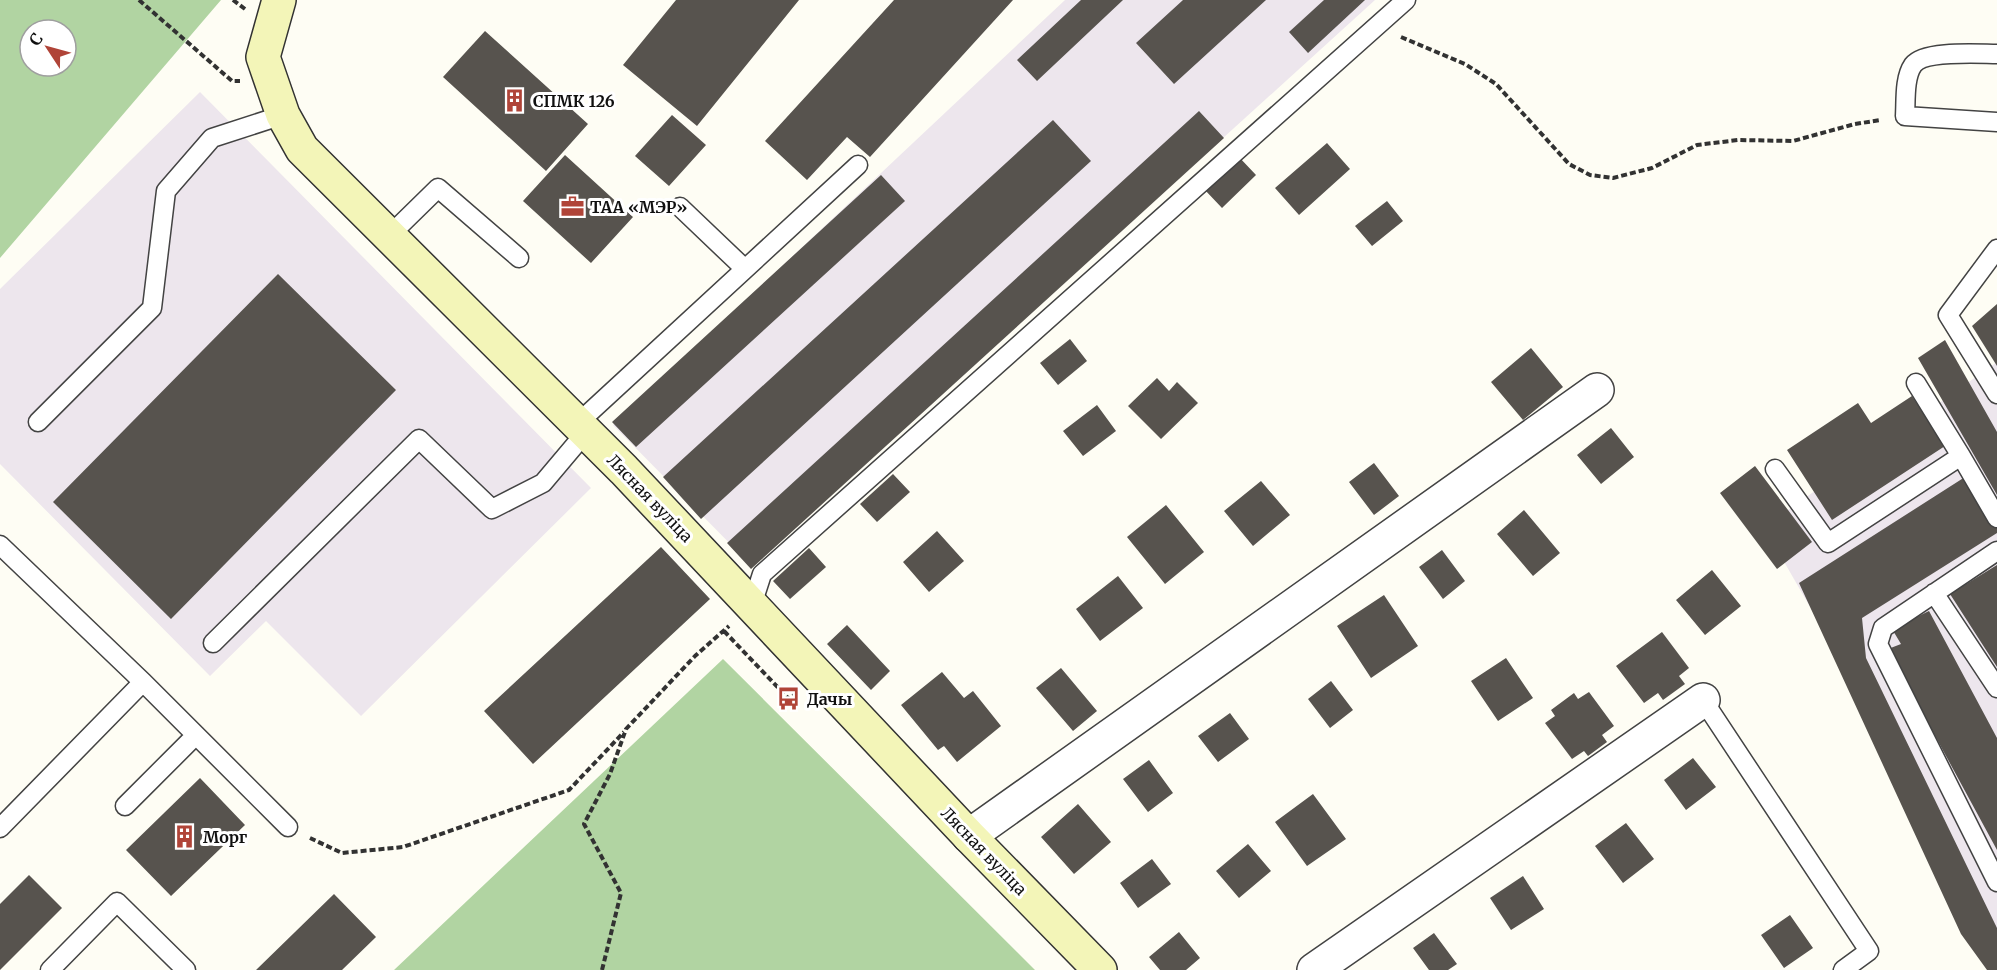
<svg xmlns="http://www.w3.org/2000/svg" width="1997" height="970" viewBox="0 0 1997 970" font-family="Merriweather,serif">
<rect width="100%" height="100%" fill="#fefdf4"/>
<path fill="#ede6ed" d="M1065 0H1375L752 566 613 425Z
M200 92 591 488 361 716 266 621 210 676 0 464V289Z
M1997 362V932L1764 527Z"/>
<path fill="#b1d4a2" fill-rule="evenodd" d="M0 0H221L0 258ZM30 30H66V66H30Z
M723 659 1035 970H394Z"/>
<path fill="#57534e" d="M676 0H799L697 126 623 65Z
M894 0H1013L870 157 847 137 807 180 765 141Z
M1081 0H1123L1037 81 1017 60Z
M1183 0H1266L1174 84 1136 43Z
M1324 0H1365L1308 53 1289 32Z
M485 31 588 124 546 171 443 77Z
M1199 111 1224 138 751 569 727 543Z
M672 115 706 145 669 186 635 156Z
M1053 120 1091 161 701 519 663 477Z
M1327 143 1350 169 1299 215 1275 188Z
M565 155 633 217 591 263 523 201Z
M1238 156 1256 175 1222 208 1204 189Z
M881 175 905 201 636 447 612 422Z
M1387 201 1403 221 1372 246 1355 226Z
M278 274 396 390 171 619 53 502Z
M1997 304V366L1972 326Z
M1070 339 1087 361 1058 385 1040 363Z
M1945 340 1997 432V495L1918 358Z
M1531 348 1563 387 1523 420 1491 382Z
M1157 378 1169 391 1177 382 1198 403 1161 439 1128 406Z
M1912 396 1945 446 1832 520 1787 450 1858 403 1871 423Z
M1097 405 1116 431 1083 456 1063 431Z
M1611 428 1634 457 1601 484 1577 455Z
M1374 463 1399 496 1374 515 1349 482Z
M1755 466 1812 542 1777 569 1720 493Z
M893 474 910 492 877 522 860 504Z
M1965 477 1997 527V533L1862 618 1866 658 1997 928V970H1987L1961 934 1799 583Z
M1261 481 1290 515 1253 546 1224 511Z
M1166 505 1204 552 1165 584 1127 537Z
M1524 510 1560 553 1533 576 1497 534Z
M937 531 964 561 929 592 903 562Z
M661 547 710 599 533 764 484 711Z
M809 548 826 567 790 599 773 581Z
M1442 550 1465 581 1443 599 1419 567Z
M1997 565V667L1950 594Z
M1712 570 1741 606 1705 635 1676 600Z
M1118 576 1143 608 1100 641 1076 609Z
M1384 595 1418 646 1371 678 1337 626Z
M1929 611 1997 738V850L1888 649 1901 644 1892 629Z
M847 625 890 671 871 690 827 644Z
M1662 632 1689 668 1679 676 1685 684 1663 700 1658 693 1644 703 1616 666Z
M1506 658 1533 698 1498 721 1471 681Z
M1061 668 1097 711 1073 731 1036 688Z
M942 672 964 698 973 691 1001 726 957 762 944 746 938 750 901 705Z
M1331 681 1353 710 1330 728 1308 699Z
M1589 692 1614 726 1602 735 1607 742 1588 756 1584 751 1572 759 1545 723 1555 716 1551 710 1574 693 1578 699Z
M1230 713 1249 739 1218 762 1198 736Z
M1693 758 1716 787 1686 810 1664 780Z
M1149 760 1173 793 1148 812 1123 779Z
M200 778 245 825 171 896 126 850Z
M1313 794 1346 839 1307 866 1275 822Z
M1078 804 1111 842 1074 874 1041 837Z
M1626 823 1654 859 1623 883 1595 846Z
M1248 844 1271 871 1239 898 1216 871Z
M1152 859 1171 884 1138 908 1120 883Z
M29 875 62 908 0 970V904Z
M1523 876 1544 909 1511 930 1490 898Z
M334 894 376 937 342 970H256Z
M1790 915 1813 948 1784 968 1761 935Z
M1179 932 1200 958 1186 970H1160L1149 957Z
M1434 933 1457 964 1448 970H1429L1413 948Z"/>
<g fill="none" stroke-linecap="round" stroke-linejoin="round">
<defs>
<path id="lane" d="M1997 54C1979 54 1924 50 1913 65 1904 78 1906 101 1905 116L1997 122
M680 207 745 269
M390 235 438 188 519 258
M1997 249 1948 315 1997 394
M1916 383 1961 456
M38 422 152 308 166 191 212 138 283 115
M577 424 858 165
M1775 469 1828 543 1961 456 1997 518
M0 545 143 682 288 827
M1997 551 1883 628 1878 644 1997 882
M1934 593 1997 688
M752 605 762 574 1406 0
M213 643 419 439 492 509 543 483 586 432
M1703 700 1869 951 1843 970
M125 806 196 735
M0 828 143 682
M50 970 117 902 186 970"/>
<path id="street" d="M969 836 1597 390
M1314 970 1703 700"/>
<path id="secondary" d="M279 0 263 57 283 115 302 149 624 470 969 836 1100 970"/>
</defs>
<use href="#lane" stroke="#434343" stroke-width="21"/>
<use href="#street" stroke="#434343" stroke-width="36"/>
<use href="#secondary" stroke="#323232" stroke-width="36"/>
<path stroke="#323232" stroke-width="4" stroke-dasharray="6 3" stroke-linecap="butt" d="M139 0 232 81H240
M233 0 245 9
M1401 37 1465 64 1496 84 1569 164 1590 175 1613 178 1652 168 1697 145 1738 140 1793 141 1855 124 1881 120
M724 631 789 699 794 695
M310 838 342 853 403 847 569 790 624 732
M602 970 621 893 584 824 610 774 626 729 695 656 729 626"/>
<use href="#lane" stroke="#fff" stroke-width="18"/>
<use href="#street" stroke="#fff" stroke-width="33"/>
<use href="#secondary" stroke="#f3f5b8" stroke-width="33"/>
</g>
<defs>
<symbol id="building-bare" viewBox="-9 -9 18 18"><path d="M-4-6H4V6H1V3H-1V6H-4ZM-2.5-4.3h1.7v1.8h-1.7ZM.8-4.3h1.7v1.8H.8ZM-2.5-1h1.7V.8h-1.7ZM.8-1h1.7V.8H.8Z" fill="#b04438" stroke="#fff" stroke-width="2.5" paint-order="stroke"/></symbol>
<symbol id="office-bare" viewBox="-9 -9 18 18"><path d="M-6-3h4V-5.5h4V-3h4V5H-6ZM-1-4.5V-3h2v-1.5ZM-6 0V1H6V0Z" fill="#b04438" stroke="#fff" stroke-width="2.5" paint-order="stroke"/></symbol>
<symbol id="bus-bare" viewBox="-9 -9 18 18"><path d="M-5-6H5V4H4V6H2V4H-2V6H-4V4H-5ZM-3.5-4V0h7V-4ZM-3.5 1.2v1.5H-2V1.2ZM2 1.2v1.5H3.5V1.2Z" fill="#b04438" stroke="#fff" stroke-width="2.5" paint-order="stroke"/></symbol>
</defs>
<g fill-rule="evenodd">
<use href="#building-bare" x="498" y="84" width="33" height="33"/>
<use href="#office-bare" x="556" y="190" width="33" height="33"/>
<use href="#bus-bare" x="772" y="682" width="33" height="33"/>
<use href="#building-bare" x="168" y="820" width="33" height="33"/>
</g>
<g text-anchor="middle" stroke-width="6" stroke-linejoin="round" paint-order="stroke">
<g font-size="16" font-weight="bold" fill="#101010" stroke="#fff" text-anchor="start">
<text x="533" y="107">СПМК 126</text>
<text x="590" y="213">ТАА «МЭР»</text>
<text x="807" y="705">Дачы</text>
<text x="203" y="843">Морг</text>
</g>
<g font-size="16" fill="#101010" stroke="#fff">
<text transform="translate(650 498) rotate(46)" y="6">Лясная вуліца</text>
<text transform="translate(984 851) rotate(46)" y="6">Лясная вуліца</text>
</g>
</g>
<g transform="translate(48 48) rotate(306)"><circle r="28" fill="#ffffff" stroke="#9f9f9f" stroke-width="1.5"/>
<path d="M0-4.5L10 22L0 15L-10 22Z" fill="#b04438"/>
<text y="-9" font-size="16" font-weight="bold" text-anchor="middle" fill="#101010">С</text>
</g>
</svg>
